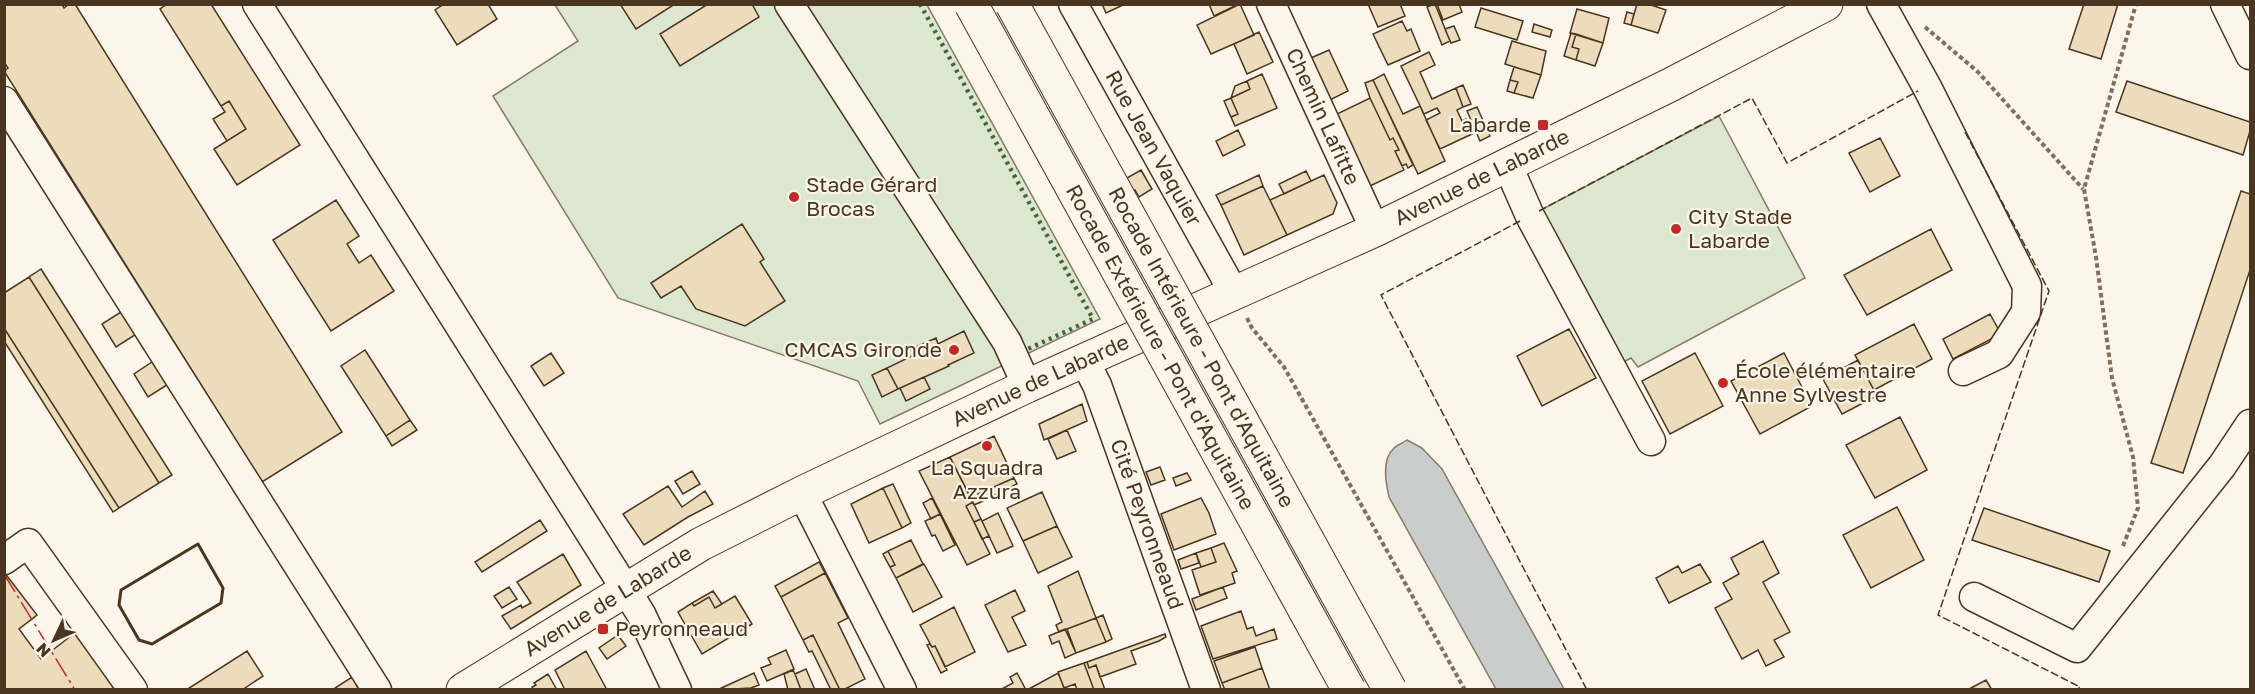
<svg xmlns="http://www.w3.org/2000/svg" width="2255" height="694" viewBox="0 0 2255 694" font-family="'Golos Text',sans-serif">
<rect width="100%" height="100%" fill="#fbf6e9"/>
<path fill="#dce7d0" stroke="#887966" stroke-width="1.5" d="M555 5H927L1100 319 880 424 858 381 618 298 493 96 578 41Z
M1719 116 1805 278 1638 367 1631 358 1618 365 1537 212Z"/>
<path fill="#c9cecd" stroke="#887966" stroke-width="1.5" d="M1407 440 1422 448 1442 469 1564 689H1496L1389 497C1386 483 1381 460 1394 448 1397 445 1403 443 1407 440Z"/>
<path fill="#ecdcbc" stroke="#4a3520" stroke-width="1.5" d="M4 4H62L64 8 69 4H75L342 432 262 482 4 71 8 68 4 62Z
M167 4H211L300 145 237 185 214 149 246 129 229 101 221 106 160 9Z
M444 4H488L497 19 457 45 435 10Z
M620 4H675L636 29Z
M708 4H752L759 17 680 66 660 34Z
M1102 4H1125L1106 13Z
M1209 4H1239L1214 16Z
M1240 4 1254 35 1211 54 1197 25Z
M1368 4H1400L1405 16 1378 27Z
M1435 4 1450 41 1442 45 1427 7Z
M1437 4H1459L1462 12 1443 20Z
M1637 4H1648L1666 10 1658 33 1631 25Z
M2084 4H2118L2101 59 2069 49Z
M1481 8 1523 21 1517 40 1475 27Z
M1577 9 1609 18 1603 43 1570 33Z
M1627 12 1634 14 1631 25 1624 23Z
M1402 21 1407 31 1411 29 1420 51 1388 65 1373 34Z
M1534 24 1552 30 1550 37 1532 32Z
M1454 26 1460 40 1451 43 1445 29Z
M1259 32 1273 62 1247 74 1234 44Z
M1571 33 1576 34 1572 47 1579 49 1576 60 1564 56Z
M1576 34 1603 43 1595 66 1576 60 1579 49 1572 47Z
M1512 41 1546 51 1541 75 1505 64Z
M1329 50 1348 91 1330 100 1311 58Z
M1429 52 1435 65 1420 72 1432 99 1456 88 1463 107 1457 110 1462 121 1466 119 1472 134 1440 149 1426 120 1440 113 1437 108 1424 114 1401 66Z
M1514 67 1541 75 1533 98 1514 93 1518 82 1510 80Z
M1262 74 1277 108 1235 126 1231 117 1238 114 1231 98 1250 89 1247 81Z
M1384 74 1403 114 1420 106 1445 161 1418 174 1373 80Z
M1373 80 1413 165 1408 168 1406 164 1402 166 1395 151 1399 150 1393 138 1390 140 1370 98 1365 83Z
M1510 80 1518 82 1514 93 1507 91Z
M1247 81 1250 89 1231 98 1235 86Z
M2127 81 2250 122V131L2243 155 2116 112Z
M1463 85 1471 104 1463 107 1456 88Z
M1231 98 1238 114 1231 117 1224 101Z
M1370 98 1390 140 1393 138 1399 150 1395 151 1404 170 1370 186 1337 114Z
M229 101 246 129 227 141 213 119 225 112 221 106Z
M1477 107 1490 136 1480 141 1467 111Z
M1238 130 1245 145 1223 156 1216 141Z
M1880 138 1900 176 1870 192 1849 153Z
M1141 170 1152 189 1139 197 1135 190 1125 196 1118 183Z
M1306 171 1311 181 1284 194 1279 184Z
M1259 175 1263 186 1221 205 1216 195Z
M1324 175 1337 203 1333 214 1287 235 1270 200Z
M1263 186 1287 235 1244 255 1221 205Z
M2241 191 2250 194V270L2183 473 2151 463Z
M336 200 359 236 347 244 359 263 371 255 394 291 331 331 273 240Z
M742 224 764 259 760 262 785 301 745 326 696 309 681 286 661 298 651 283Z
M1931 229 1952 270 1867 315 1844 275Z
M41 269 172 475 159 483 29 277Z
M29 277 159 483 119 508 4 328V293Z
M124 310 138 333 116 347 102 324Z
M1990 314 2001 334 1953 359 1943 339Z
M1914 324 1932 359 1874 390 1855 355Z
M4 328 119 508 113 512 4 341Z
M1569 329 1596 378 1542 406 1517 356Z
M964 331 974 353 948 365 949 366 898 389 887 368 914 355 911 349 936 338 938 344Z
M365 350 410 420 386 436 341 366Z
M551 353 564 373 544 386 531 366Z
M1695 353 1723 406 1670 434 1642 381Z
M1784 353 1812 406 1760 434 1731 381Z
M155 360 170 383 148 397 134 374Z
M1858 360 1877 396 1842 414 1823 379Z
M887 368 898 389 882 397 872 375Z
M924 377 930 389 906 401 900 388Z
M1082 404 1087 421 1044 440 1039 424Z
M1900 417 1927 470 1875 498 1846 445Z
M410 420 417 430 392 446 386 436Z
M1067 430 1076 451 1057 459 1048 439Z
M994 436 1014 478 978 494 981 502 974 505 950 457Z
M950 457 973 502 966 506 990 554 967 565 919 471Z
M1160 467 1165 480 1151 485 1146 472Z
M692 471 700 484 683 494 675 481Z
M1187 473 1191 480 1176 486 1173 478Z
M1014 478 1017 484 981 502 978 494Z
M893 484 911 523 902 528 883 488Z
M668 486 682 507 705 491 713 504 688 517 644 545 623 514Z
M883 488 902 528 869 543 851 504Z
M1042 492 1057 526 1023 541 1007 508Z
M932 498 940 514 931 519 923 503Z
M1201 498 1209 513 1216 534 1174 550 1161 514Z
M973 502 981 519 974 522 966 506Z
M1897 507 1924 560 1871 588 1843 535Z
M1984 508 2110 551 2099 582 1972 540Z
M998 513 1013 546 997 553 982 521Z
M940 514 955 545 943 551 935 535 932 536 925 521Z
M981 519 989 536 982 539 974 522Z
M540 520 547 531 482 572 475 562Z
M1057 526 1072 557 1038 573 1023 541Z
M911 540 923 564 896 578 890 567 895 565 888 551Z
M1763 541 1779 573 1763 582 1790 632 1774 640 1784 657 1766 666 1758 650 1742 659 1715 608 1732 599 1723 583 1739 574 1731 558Z
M1224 543 1237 571 1232 573 1235 583 1200 595 1192 570 1216 562 1211 548Z
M1211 548 1216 562 1201 567 1196 553Z
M888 551 895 565 890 567 883 554Z
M1196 553 1199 563 1181 569 1178 560Z
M563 554 581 585 511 629 502 616 521 605 522 608 531 603 517 582Z
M819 562 825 573 781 597 775 586Z
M924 564 942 597 913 612 896 578Z
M1700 564 1711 582 1669 603 1656 578 1678 566 1682 573Z
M1078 571 1096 618 1059 632 1056 625 1062 622 1048 586Z
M4 572 37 615 19 629 41 659 76 632 119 690H4Z
M825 573 848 618 838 623 865 679 843 690H840L813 635 803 640 781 597Z
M509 587 517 599 502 608 494 596Z
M1223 587 1227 598 1196 610 1192 599Z
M1015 590 1025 611 1012 617 1026 645 1008 652 985 605Z
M713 591 722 604 715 608 709 597 694 606 692 603Z
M735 596 752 624 702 654 678 612 692 603 694 606 709 597 715 608Z
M954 607 975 652 945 667 935 646 932 647 920 625Z
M1241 611 1247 629 1253 627 1256 636 1274 629 1277 639 1213 659 1201 626Z
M1103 615 1112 639 1106 642 1096 618Z
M1096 618 1106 642 1076 653 1067 629Z
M1065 629 1076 653 1065 658 1059 641 1052 644 1049 636Z
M1165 634 1166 637 1159 641 1131 651 1136 664 1100 677 1096 665 1089 668 1087 662Z
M618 635 626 646 607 659 599 648Z
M813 635 840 690H831L812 651 809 652 803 640Z
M930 644 932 647 935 646 947 670 941 673 927 645Z
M1255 647 1262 668 1222 683 1214 661Z
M786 650 794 669 767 681 761 668 771 664 768 658Z
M247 651 263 676 242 690H186Z
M586 651 607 690H565L555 670Z
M1087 662 1089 668 1096 665 1105 690H1094L1084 663Z
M1084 663 1094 690H1077L1075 684 1064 688 1058 672Z
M1262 668 1270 690H1225L1222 683Z
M806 669 815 690H801L795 674Z
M793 670 795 674 801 690H788L784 674Z
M754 673 759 685 751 688 717 690Z
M1017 673 1026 690H1000L1013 683 1010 677Z
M1058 673 1065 690H1027Z
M548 674 557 690H534L532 687 536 685 534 683Z
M352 677 359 690H332Z
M1986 680 1992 690H1968L1971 688Z"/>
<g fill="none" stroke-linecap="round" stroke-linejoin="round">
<defs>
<g id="minor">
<path d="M257 4 626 590 641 614 677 690"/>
<path d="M789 4 1007 342 1027 386"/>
<path id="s1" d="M1073 4 1234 293"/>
<path id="s2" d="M1271 4 1375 230"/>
<path d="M1881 4 1927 87 2027 286 2026 312 1999 354 1963 371"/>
<path d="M2225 4 2250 55"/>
<path d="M4 101 377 690"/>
<path d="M1508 166 1530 216 1651 441"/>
<path id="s3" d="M1084 360 1097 385 1206 690"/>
<path d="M802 493 902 690"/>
<path d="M4 560 28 543 133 690"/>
<path d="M1974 597 2077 648 2222 466 2250 424"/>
</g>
<g id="major">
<path id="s4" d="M463 690 701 544 802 493 1027 386 1375 230 1670 85 1826 4"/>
</g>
</defs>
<use href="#minor" stroke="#4a3520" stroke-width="31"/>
<use href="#major" stroke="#4a3520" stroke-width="35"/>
<path stroke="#7f6f5c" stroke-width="4" stroke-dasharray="4.5 3" stroke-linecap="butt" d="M1925 27 1978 72 2083 189
M1247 318 1252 328 1284 367 1465 690
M2123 546 2138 508 2133 457 2112 378 2096 257 2084 189 2136 4"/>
<use href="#minor" stroke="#fbf6e9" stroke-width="28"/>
<use href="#major" stroke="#fbf6e9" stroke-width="33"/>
<defs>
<g id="highway-bridge">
<path id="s5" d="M971 4 1349 690"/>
<path id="s6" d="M1012 4 1390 690"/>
</g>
</defs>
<use href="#highway-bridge" stroke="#4a3520" stroke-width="35" stroke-linecap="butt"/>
<use href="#highway-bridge" stroke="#fbf6e9" stroke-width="33"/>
<path stroke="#436837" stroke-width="4.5" stroke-dasharray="3 4.5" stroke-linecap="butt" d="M920 4 1093 319 1028 349"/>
<path stroke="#4a3520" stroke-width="1.5" stroke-dasharray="8 3" stroke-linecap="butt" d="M1965 132 2049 291 1938 615 2080 687 2077 690
M1539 211 1752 98 1787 163 1918 91
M1520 221 1381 295 1587 690"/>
<path stroke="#4a3520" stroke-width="3" d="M198 544 223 588 221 603 152 644 139 640 119 605 121 590Z"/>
<path stroke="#c62828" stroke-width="1.5" stroke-dasharray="21 4.5 3 4.5" stroke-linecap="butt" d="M4 574 75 690"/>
</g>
<g fill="#c62828" stroke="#fbf6e9" stroke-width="2">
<rect x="1537" y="119" width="12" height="12" rx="3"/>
<circle cx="794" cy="197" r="6"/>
<circle cx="1676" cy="229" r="6"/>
<circle cx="954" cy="350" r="6"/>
<circle cx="1723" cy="383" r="6"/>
<circle cx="987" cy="446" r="6"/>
<rect x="597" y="623" width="12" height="12" rx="3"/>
</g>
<g text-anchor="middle" stroke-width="4.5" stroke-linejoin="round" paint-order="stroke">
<g font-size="21" fill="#4a3520" stroke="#fbf6e9">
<text dy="7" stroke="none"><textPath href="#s2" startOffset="124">Chemin Lafitte</textPath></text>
<text dy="7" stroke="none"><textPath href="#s1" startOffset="165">Rue Jean Vaquier</textPath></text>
<text dy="7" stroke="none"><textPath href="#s4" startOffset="1142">Avenue de Labarde</textPath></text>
<text dy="7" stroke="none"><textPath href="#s5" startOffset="392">Rocade Extérieure - Pont d'Aquitaine</textPath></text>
<text dy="7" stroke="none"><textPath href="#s6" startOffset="392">Rocade Intérieure - Pont d'Aquitaine</textPath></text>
<text dy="7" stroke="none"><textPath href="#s4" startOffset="656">Avenue de Labarde</textPath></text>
<text dy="7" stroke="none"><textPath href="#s3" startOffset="176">Cité Peyronneaud</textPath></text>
<text dy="7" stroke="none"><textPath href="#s4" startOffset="170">Avenue de Labarde</textPath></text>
</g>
<g font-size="21" fill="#4a3520" stroke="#fbf6e9" text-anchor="start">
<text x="1531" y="132" text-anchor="end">Labarde</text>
<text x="806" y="192">Stade Gérard<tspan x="806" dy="24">Brocas</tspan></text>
<text x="1688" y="224">City Stade<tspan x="1688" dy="24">Labarde</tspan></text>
<text x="942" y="357" text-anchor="end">CMCAS Gironde</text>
<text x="1735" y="378">École élémentaire<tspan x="1735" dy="24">Anne Sylvestre</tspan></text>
<text x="987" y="475" text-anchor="middle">La Squadra<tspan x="987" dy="24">Azzura</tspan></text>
<text x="615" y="636">Peyronneaud</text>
</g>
</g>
<rect width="2255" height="694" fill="none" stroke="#4a3520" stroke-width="12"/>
<g transform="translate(54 640) rotate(226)" stroke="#fbf6e9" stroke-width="4.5" paint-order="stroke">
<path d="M0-4.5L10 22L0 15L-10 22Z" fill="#4a3520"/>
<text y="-9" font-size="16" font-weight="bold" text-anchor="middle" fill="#4a3520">N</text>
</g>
</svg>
